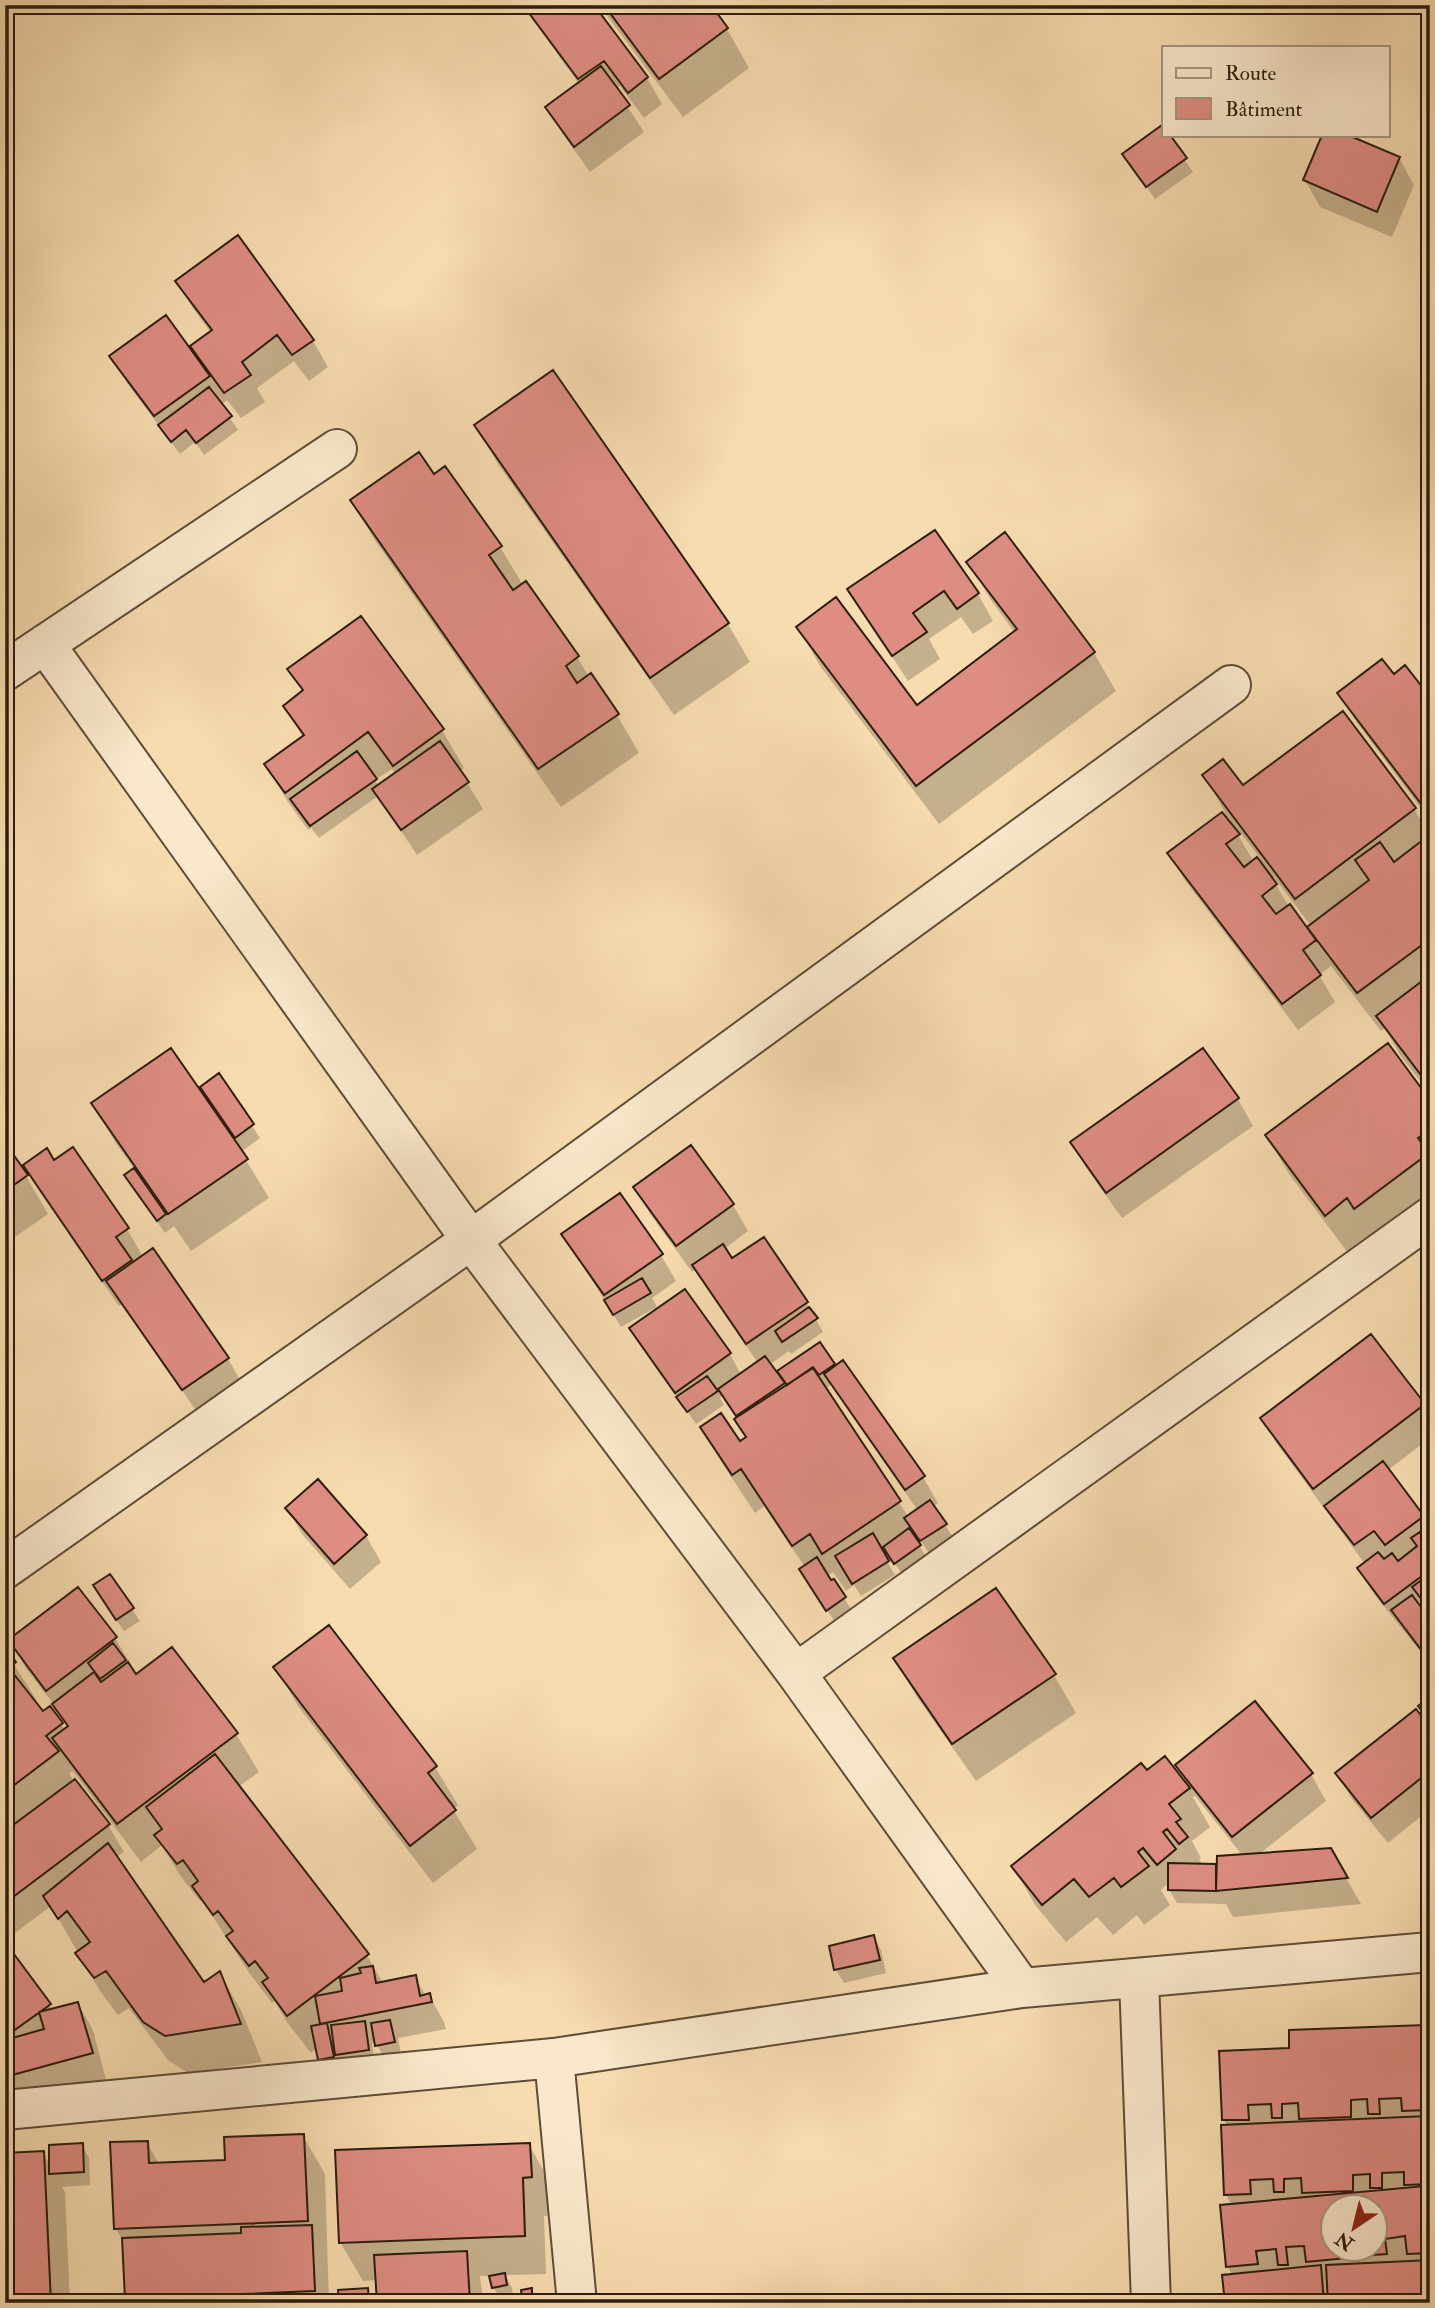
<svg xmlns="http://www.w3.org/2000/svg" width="1435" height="2308" viewBox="0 0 1435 2308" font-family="'IM FELL Double Pica',serif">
<rect width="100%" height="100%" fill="#f7dcb0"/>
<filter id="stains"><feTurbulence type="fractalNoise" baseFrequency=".00286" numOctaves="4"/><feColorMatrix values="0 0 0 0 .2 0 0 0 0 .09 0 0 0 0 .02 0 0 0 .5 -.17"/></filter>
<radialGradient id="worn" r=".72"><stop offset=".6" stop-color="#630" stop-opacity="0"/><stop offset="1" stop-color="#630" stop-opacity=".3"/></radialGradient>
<path fill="#0003" fill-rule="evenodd" d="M522 5H592L647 78 662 104 644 118 620 86 616 89 644 132 590 172 563 134 547 108 579 84Z
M599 5H708L727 29 749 68 683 117Z
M1162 127 1164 135H1168L1193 172 1155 199 1124 154Z
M1324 135H1344L1399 158 1414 185 1392 237 1320 207 1305 180Z
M177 281 313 341 328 367 309 381 294 361 257 388 265 402 241 418 227 400 221 405 238 430 204 455 195 442 180 454 127 383 112 357 189 349 211 333 192 307Z
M476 426 728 624 750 662 674 715 498 464Z
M433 476 500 547 523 585 577 657 589 677 617 715 639 753 561 807 374 539 352 501Z
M935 532 978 594 993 621 973 634 961 617 929 639 940 659 908 681 849 590Z
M968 562 1094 653 1116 691 939 824 820 666 798 627 917 708 1015 633 991 600Z
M290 669 442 730 464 768 460 771 483 809 417 855 378 796 319 838 311 828 308 830 288 802 266 764 303 738 285 706 303 692ZM392 769 396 774 379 786 375 780Z
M1393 676 1430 700V820L1355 720 1340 693Z
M1204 775 1242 788 1414 809 1430 836V1094L1400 1055 1385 1028 1381 1031 1331 966 1319 975 1335 1002 1298 1030 1184 879 1169 853 1238 835 1254 862 1260 858 1226 814ZM1274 877 1311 926 1314 936 1312 937 1289 907 1272 878Z
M1203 1050 1238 1099 1253 1126 1122 1218 1087 1169 1072 1142Z
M219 1075 260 1138 241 1152 269 1198 191 1251 174 1226 165 1233 134 1188 135 1170 115 1142 93 1104 210 1107 212 1105 202 1087Z
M1430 1103V1207L1377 1246 1371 1236 1348 1253 1289 1174 1267 1136Z
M5 1146 26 1176 48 1214 5 1244Z
M691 1148 733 1205 748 1231 724 1249 732 1261 806 1302 823 1332 791 1354 789 1351 769 1365 776 1374 819 1344 835 1368 923 1477 938 1503 933 1507 953 1537 929 1553 921 1541 918 1543 927 1559 903 1575 892 1560 888 1563 895 1575 861 1596 854 1585 846 1591 833 1572 827 1576 831 1582 834 1581 852 1611 835 1622 808 1582 805 1567 764 1506 755 1513 724 1466 702 1428 740 1443 747 1439 739 1418 724 1395 720 1398 724 1405 696 1424 647 1355 632 1328 685 1292 730 1354 741 1375 758 1363 710 1292 696 1269 692 1272 650 1214 635 1188ZM832 1384 918 1511 909 1518 825 1389Z
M54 1162 127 1229 143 1257 152 1250 228 1359 243 1385 199 1415 122 1304 119 1306 40 1192 25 1166Z
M564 1235 661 1255 676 1281 652 1298 657 1307 621 1327Z
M1371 1336 1430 1416V1438L1388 1470 1430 1529V1614L1427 1609 1423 1613 1430 1621V1663L1374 1594 1359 1568 1365 1564 1277 1444 1262 1418Z
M287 1508 366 1536 381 1562 350 1589 302 1534Z
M77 1589 115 1638 131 1665 129 1666 136 1676 236 1734 259 1772 238 1787 367 1955 383 1983 415 1977 426 1996 429 1995 444 2022 446 2029 398 2038 401 2055 384 2058 376 2042 372 2043 375 2063 344 2067 338 2057 340 2070 327 2072 320 2059 318 2048 311 2053 286 2021 275 2001 272 2003 250 1974 202 1900 200 1901 179 1874 162 1845 141 1862 73 1771 69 1773 74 1782 108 1825 124 1852 116 1857 204 1985 220 1974 242 2012 262 2062 188 2073 168 2060 129 2008 118 2015 100 1991 51 1906 7 1939 5 1937V1650L37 1701 34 1703 42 1714 50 1708 65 1730 68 1728 58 1710 25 1667 10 1640Z
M995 1590 1054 1675 1076 1713 976 1781 917 1697 895 1659Z
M102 1599 132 1609 140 1621 124 1631Z
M276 1668 435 1767 458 1805 453 1809 477 1849 433 1883 298 1706Z
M1255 1704 1311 1774 1326 1801 1258 1855 1330 1850 1361 1904 1233 1917 1226 1904 1177 1903 1166 1885 1161 1890 1170 1905 1144 1925 1137 1915 1113 1935 1097 1917 1066 1942 1035 1905 1013 1866 1146 1772 1185 1785 1187 1783 1177 1766ZM1195 1796 1243 1856 1218 1871 1215 1865H1203L1199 1859 1201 1858 1192 1841 1210 1827 1193 1797Z
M1430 1730V1809L1388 1843 1352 1799 1337 1773Z
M873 1937 881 1950 886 1973 844 1983 836 1970 831 1947Z
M5 1945 53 2011 78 2004 93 2030 106 2080 21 2103 5 2075Z
M1424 2026 1430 2036V2303H1227L1233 2276 1227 2266 1232 2206 1226 2195 1228 2127 1224 2120 1221 2053 1291 2050ZM1334 2206H1376V2248H1334Z
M303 2136 325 2174 329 2303H130L127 2298 124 2243 116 2229 147 2143 159 2164 227 2161Z
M82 2145 89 2158 90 2185 62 2187 65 2192 70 2303H5L43 2153 51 2167Z
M529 2145 551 2183 553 2215 544 2216 546 2274 505 2275 512 2288 513 2297 502 2300V2302L524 2301 531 2290 538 2303H378L377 2280 363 2281 340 2242ZM480 2276H491L493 2287 502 2302H483Z"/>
<path fill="#df8d83" stroke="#2b1d0e" stroke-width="2" d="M523 5H594L648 77 628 93 604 61 578 79Z
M604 5H711L728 28 659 79Z
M601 66 630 105 574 147 545 107Z
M1162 125 1164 135H1170L1187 158 1146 187 1122 154Z
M1322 135H1348L1400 157 1377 212 1303 180Z
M238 235 314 340 292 355 277 335 242 362 251 375 224 393 190 346 212 330 175 281Z
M166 315 210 376 154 416 109 356Z
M553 370 729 623 650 678 474 425Z
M209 387 232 416 196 443 186 430 171 442 158 425Z
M419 452 434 474 445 466 502 546 489 555 513 590 526 581 579 656 566 666 577 683 591 673 619 714 538 769 350 500Z
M935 530 979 593 957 609 944 591 913 613 927 632 892 656 847 589Z
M1005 532 1095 652 916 786 796 627 836 597 917 705 1017 629 966 562Z
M361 616 444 729 393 766 368 732 285 793 264 764 304 735 283 706 303 690 287 669Z
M1382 659 1394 674 1405 665 1430 697V805L1425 809 1337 693Z
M1343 711 1416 808 1295 899 1202 775 1223 759 1243 785Z
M440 741 469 782 401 830 372 789Z
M357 751 377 779 310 826 290 799Z
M1222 812 1240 834 1226 844 1244 867 1257 857 1277 884 1262 896 1276 914 1290 904 1316 940 1303 950 1321 975 1282 1004 1167 853Z
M1428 836 1430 838V939L1357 993 1307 927 1369 880 1355 860 1380 842 1394 862Z
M1430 975V1087L1376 1016Z
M1388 1043 1430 1100V1130L1418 1138 1429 1153 1354 1209 1347 1198 1325 1216 1265 1135Z
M171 1048 248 1159 168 1214 91 1103Z
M1203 1048 1239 1098 1106 1193 1070 1142Z
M219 1073 254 1124 235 1138 200 1087Z
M5 1143 28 1175 5 1191Z
M691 1145 734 1204 676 1246 633 1187Z
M73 1147 129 1228 116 1237 132 1260 102 1281 23 1165 47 1148 54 1160Z
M134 1168 166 1214 157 1221 124 1175Z
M620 1193 663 1254 604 1295 561 1234Z
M764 1237 808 1302 746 1344 692 1265 723 1244 732 1258Z
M153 1248 229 1358 182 1390 106 1281Z
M642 1278 651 1293 613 1315 604 1300Z
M685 1289 731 1353 675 1393 629 1328Z
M809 1307 818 1318 782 1342 775 1331Z
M1371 1334 1425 1404 1313 1489 1260 1418Z
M820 1342 835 1364 819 1375 813 1367 787 1385 777 1371Z
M765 1356 785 1383 736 1416 718 1389Z
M843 1360 925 1476 905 1490 824 1374Z
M813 1368 901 1501 822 1554 810 1534 792 1546 741 1469 732 1475 700 1427 721 1413 740 1441 746 1437 734 1419Z
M707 1376 718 1391 687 1412 676 1397Z
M1383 1461 1424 1516 1385 1545 1374 1531 1354 1545 1324 1506Z
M318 1479 367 1535 334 1564 285 1508Z
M930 1500 947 1524 920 1541 904 1518Z
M909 1528 921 1545 894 1564 883 1547Z
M1420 1532 1425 1540 1430 1536V1570L1384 1604 1357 1568 1378 1552 1384 1559 1392 1553 1398 1561 1417 1546 1411 1538Z
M873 1533 889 1561 852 1584 835 1556Z
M817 1557 831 1580 834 1579 846 1597 826 1611 799 1569Z
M110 1574 134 1608 116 1620 93 1585Z
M1430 1574V1610L1412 1587Z
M78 1587 117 1637 46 1691 8 1640Z
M996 1588 1056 1674 952 1744 893 1658Z
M1412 1595 1430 1619V1645L1422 1651 1391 1610Z
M329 1625 437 1766 428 1773 456 1810 410 1846 273 1667Z
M113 1643 126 1660 100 1679 88 1663Z
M5 1647 16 1662 9 1668 43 1711 50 1706 63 1723 46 1736 59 1751 5 1792Z
M172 1647 238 1733 117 1824 52 1738 68 1726 52 1704 94 1672 101 1682 128 1662 136 1674Z
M1430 1697V1722L1418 1706Z
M1255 1701 1313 1773 1232 1837 1175 1765Z
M1416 1709 1430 1727V1771L1371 1818 1335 1773Z
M215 1754 369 1954 287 2016 262 1982 268 1978 255 1961 249 1966 226 1936 233 1931 218 1911 213 1915 192 1886 198 1881 183 1860 177 1864 154 1835 162 1829 146 1807Z
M1165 1756 1190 1788 1169 1804 1181 1819 1176 1822 1188 1837 1179 1844 1167 1829 1163 1832 1176 1849 1157 1865 1143 1848 1138 1852 1149 1866 1121 1887 1114 1878 1089 1897 1074 1879 1042 1905 1011 1866 1141 1763 1147 1770Z
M75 1779 110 1824 5 1903V1831Z
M108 1843 204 1982 220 1971 241 2024 165 2036 143 2022 106 1971 94 1978 75 1953 90 1942 67 1911 58 1919 43 1896Z
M1331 1848 1348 1878 1216 1891 1217 1856Z
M1168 1863 1216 1864V1891L1168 1890Z
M874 1935 880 1960 834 1970 829 1946Z
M5 1942 51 2004 5 2037Z
M373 1966 376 1983 416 1975 420 1996 430 1993 432 2002 320 2024 315 1996 342 1991 340 1978 361 1973 359 1968Z
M78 2002 93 2053 5 2077V2046L10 2045 9 2039 44 2029 39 2012Z
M390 2020 395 2042 375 2046 371 2023Z
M365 2021 369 2050 335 2055 331 2025Z
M327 2023 334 2057 318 2060 311 2026Z
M1425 2025 1429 2110 1402 2111 1401 2098 1379 2099 1380 2114H1368L1367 2099 1351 2100V2117L1299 2119 1298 2103 1282 2104V2118H1272L1271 2104 1248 2105 1249 2120H1222L1219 2051 1289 2048V2030Z
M1428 2116 1430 2184 1404 2185V2172L1382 2173V2188H1370V2174L1353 2175V2191L1302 2193 1301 2178 1284 2179V2192H1274L1273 2179 1250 2180 1251 2194 1224 2195 1221 2125Z
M304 2134 308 2221 114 2229 110 2142 148 2141 149 2163 225 2160 224 2137Z
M83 2143 84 2172 49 2174V2145Z
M530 2143 532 2177 523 2178 525 2236 339 2243 335 2150Z
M44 2151 51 2303H5V2153Z
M1425 2186 1430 2253 1407 2254 1405 2236 1385 2239 1387 2254 1373 2255V2248H1376V2206H1334V2248H1356L1357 2257 1306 2262 1304 2246 1286 2247 1288 2265H1278L1276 2249 1256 2251 1258 2264 1226 2267 1220 2205Z
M312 2225 315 2291 125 2299 122 2238 241 2233V2227Z
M467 2251 470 2303H377L374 2255Z
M1430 2260V2303H1328L1326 2265Z
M1321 2265 1324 2303H1225L1222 2275Z
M505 2273 507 2285 492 2288 489 2276Z
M368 2288 369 2303H339L338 2290Z
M532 2288V2303H476V2301L522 2299 521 2290Z"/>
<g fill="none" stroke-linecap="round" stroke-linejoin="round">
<defs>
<path id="minor" d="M45 644 471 1240 796 1673 1022 1988
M5 671 337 449
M5 1569 471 1240 1231 685
M796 1673 1430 1217
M1139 1979 1151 2303
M554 2058 577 2303
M5 2110 554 2058 1022 1988 1430 1952"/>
</defs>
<use href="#minor" stroke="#5e4d36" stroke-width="42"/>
<use href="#minor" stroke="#fae8cc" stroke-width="38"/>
</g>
<rect width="1435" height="2308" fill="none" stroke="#f7dcb0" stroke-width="28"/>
<rect x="7" y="7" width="1421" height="2294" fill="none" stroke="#2b1d0e" stroke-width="3.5"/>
<rect x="14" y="14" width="1407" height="2280" fill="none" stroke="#2b1d0e" stroke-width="2"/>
<rect x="1162" y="46" width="228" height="91" fill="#fae8cc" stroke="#a79780" stroke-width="2"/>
<rect x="1176" y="68" width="35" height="10" fill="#fae8cc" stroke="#a79780" stroke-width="2"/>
<text x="1225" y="80" font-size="21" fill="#2b1d0e">Route</text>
<rect x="1176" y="98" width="35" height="21" fill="#df8d83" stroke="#a79780" stroke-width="2"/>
<text x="1225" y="116" font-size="21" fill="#2b1d0e">Bâtiment</text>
<g transform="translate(1354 2228) rotate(215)"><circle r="33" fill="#fae8cc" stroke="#a79780" stroke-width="2"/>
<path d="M0-5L12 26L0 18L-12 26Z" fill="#8f2418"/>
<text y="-10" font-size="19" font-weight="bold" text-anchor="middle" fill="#2b1d0e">N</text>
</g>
<rect width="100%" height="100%" filter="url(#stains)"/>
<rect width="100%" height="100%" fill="url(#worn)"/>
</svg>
